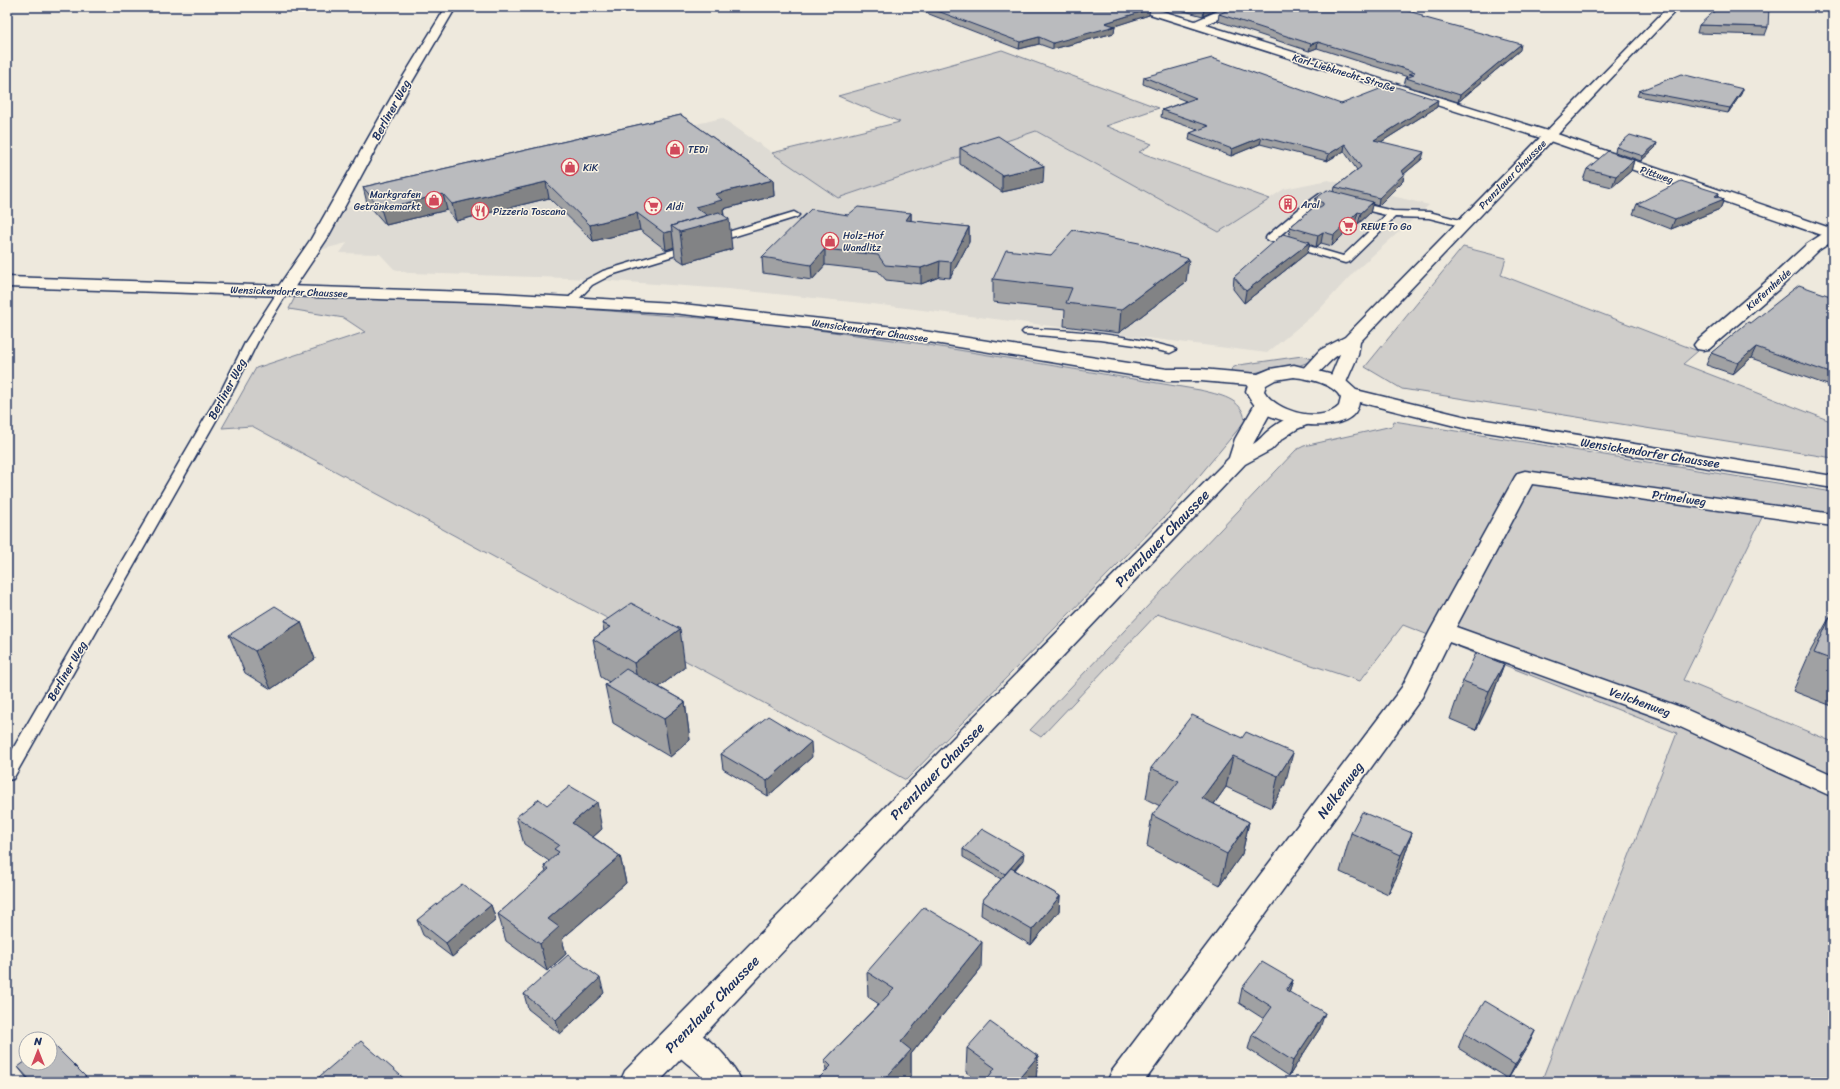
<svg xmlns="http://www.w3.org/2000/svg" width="1840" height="1089" viewBox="0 0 1840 1089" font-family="Sriracha,sans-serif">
<rect width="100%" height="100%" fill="#eee9dd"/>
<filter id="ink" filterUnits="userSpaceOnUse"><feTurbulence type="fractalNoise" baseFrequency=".025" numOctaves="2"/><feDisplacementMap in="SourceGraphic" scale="8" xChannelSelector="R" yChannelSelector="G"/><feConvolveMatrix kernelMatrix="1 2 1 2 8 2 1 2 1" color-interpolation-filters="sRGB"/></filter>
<g filter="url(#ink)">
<path fill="#dedbd4" d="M722 118 838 198 1036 131 1219 232 1284 189 1328 180 1429 205 1353 273 1318 311 1267 353 890 306 728 289 569 278 408 273 394 269 380 254 340 253 347 243 320 250 345 207Z"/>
<path fill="#cfcdca" stroke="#757e94" d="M1002 50 1159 108 1106 126 1152 144 1139 152 1270 199 1219 232 1036 131 838 198 772 153 900 122 838 96Z
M1463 247 1506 258 1501 275 1698 351 1683 364 1833 422V458L1402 389 1365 367Z
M295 297 520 304 764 323 916 343 1200 390C1219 395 1243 398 1245 421L1170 511 906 780 252 426 222 428 256 368 365 332 344 318 289 309Z
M1302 356 1314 360 1298 366 1273 368 1251 374 1230 373 1232 368 1239 365Z
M1394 421 1833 492V516L1767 507 1683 680 1833 742V1082H1541L1677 733 1403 625 1360 681 1157 614 1041 737 1030 730 1296 450 1304 446 1392 426Z"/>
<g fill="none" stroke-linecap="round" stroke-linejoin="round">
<defs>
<path id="lane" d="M1321 193 1337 199 1332 202 1323 199 1309 210 1320 215 1318 217 1304 215 1278 237 1343 256 1386 215 1349 206 1347 204 1352 201 1393 211 1429 212 1468 222 1470 224 1465 227 1429 218 1395 217 1349 262 1345 263 1267 240 1266 238 1267 236 1299 209Z
M794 212 799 215 797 217 716 242H708L707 240 708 238Z
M692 244 697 247 696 249 611 275 592 285 575 303H567L566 301 584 281 603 271Z
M284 287 289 290 258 341 235 387 13 779 7 780V759L223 387 246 341 280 288Z
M1028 329C1078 330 1126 335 1174 348L1176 350 1170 353 1135 345 1100 340 1024 334 1022 332 1024 330Z"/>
<path id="street" d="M446 7H456L412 82 327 239 290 294 284 295 278 294 276 290 311 239 400 82Z
M1133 7H1149L1195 21 1227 7H1243C1241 9 1212 21 1206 25L1554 133 1833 229V241L1819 250 1780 288 1709 349 1703 350 1697 349 1694 345 1697 341 1768 280 1807 244 1821 235 1544 139 1134 9Z
M1525 471 1833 514V526L1532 484 1456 627 1683 708 1833 775V797L1665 720 1449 642 1422 697 1144 1082H1107L1112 1071 1402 687 1430 631 1515 477 1518 473Z
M680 1023C706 1033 730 1057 742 1082H706C694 1065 673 1057 664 1038L669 1028Z"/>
<path id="secondary" d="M1668 7H1679L1360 342 1358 355 1344 387 1337 389 1330 387 1328 383 1340 354C1326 361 1319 381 1301 377L1299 373 1320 350 1345 337Z
M1264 400 1271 402 1274 406 1253 444C1259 441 1263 435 1268 431 1279 422 1295 412 1309 416L1312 420 1309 424 1297 429 1282 439 1271 450 1245 464 659 1082H620L625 1071 1229 458 1235 439 1254 406 1257 402Z"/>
<path id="primary" d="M7 277 499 293 673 303 904 328 1167 369H1201L1258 374 1270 369 1294 365 1337 376 1346 381 1356 390 1467 417 1833 476V488L1467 429 1359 402C1355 437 1286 425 1266 414 1256 409 1251 401 1246 391L1248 385 1201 381H1167L904 338 673 313 499 303 7 287ZM1294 377C1310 379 1333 383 1341 398L1339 406C1321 424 1276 412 1264 391L1266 385 1275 380Z"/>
</defs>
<use href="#lane" stroke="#1b2f5e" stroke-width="3"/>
<use href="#street" stroke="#1b2f5e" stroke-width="3"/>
<use href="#secondary" stroke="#1b2f5e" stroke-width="3"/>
<use href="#primary" stroke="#1b2f5e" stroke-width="3"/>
<use href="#lane" fill="#fcf5e5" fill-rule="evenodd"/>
<use href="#street" fill="#fcf5e5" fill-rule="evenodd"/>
<use href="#secondary" fill="#fcf5e5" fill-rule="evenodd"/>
<use href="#primary" fill="#fcf5e5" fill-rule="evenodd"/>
</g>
<path fill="#a0a1a3" stroke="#1b2f5e" d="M911 7H1143L1149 15 1114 26V33L1053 49 1039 44 1019 49Z
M1154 7H1223L1203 16 1173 8 1165 10Z
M1219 14 1422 17 1520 50 1458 102 1404 85 1406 78 1408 77 1317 48 1309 51 1218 21Z
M1699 25 1768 27 1765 35 1697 33Z
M1144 77 1341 104 1437 107 1381 142 1422 159 1404 174 1403 181 1378 206 1372 204 1370 213 1358 224 1355 223 1332 246 1321 243 1316 247 1309 244 1307 253 1244 303 1233 289 1234 277 1289 236 1290 227 1314 207 1315 199 1334 192 1335 187 1357 170 1344 151 1327 161 1260 144 1231 156 1189 140 1190 133 1198 130 1161 117 1162 110 1186 101 1143 84Z
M1743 89 1741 94 1728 113 1637 96 1639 91Z
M681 115 773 180 774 196 723 209 724 215 732 249 684 263 675 257 674 247 666 250 640 230 593 241 549 198 456 221 447 210 386 225 367 203 363 187Z
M1657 143 1655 148 1641 161 1615 152 1616 147Z
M960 148 1043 183 1002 192 960 164Z
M1634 160 1631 171 1612 187 1583 180 1587 169Z
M1719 193 1718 197 1724 199 1720 209 1671 229 1633 214 1637 204Z
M911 213V221L969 227V242L950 278 939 277 921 284 886 280 878 271 825 265 812 280 763 273 762 257 848 215Z
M1051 255 1186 282 1119 333 1064 326 1065 310 993 302V279Z
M1833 297V387L1751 358 1733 374 1706 365 1711 353 1751 323Z
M1832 613H1833V705L1832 706 1793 691 1811 650Z
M301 622 315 659 271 689 245 673 229 635Z
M602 623 685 667 659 687 685 702 690 740 670 757 613 723 605 685 609 682 601 677 593 639 604 631Z
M1504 664 1490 702 1476 730 1450 719 1463 681Z
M1242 738 1285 784 1271 808 1226 787 1214 804 1249 822 1242 854 1220 885 1147 846 1152 815 1160 806 1146 799 1151 768Z
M721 754 812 757 768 796 723 769Z
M547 805 602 829 593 837 620 856 626 883 562 939 566 954 547 971 506 941 498 914 546 872 544 866 549 861 524 844 516 817Z
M1351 833H1412L1399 872 1388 894 1340 872Z
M963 849 1023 860 1015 870 1060 896 1059 911 1031 945 981 915 982 901 1001 879 963 857Z
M491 905 496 920 452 957 423 935 417 920Z
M981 968 911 1054V1075L905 1082H815L826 1071 825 1060 879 1004 868 997 867 972Z
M1293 980 1289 992 1320 1028 1289 1076 1248 1049 1252 1035 1264 1019 1239 1003 1242 988Z
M604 993 560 1034 528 1009 524 994Z
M1535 1031 1528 1046 1508 1079 1458 1048 1464 1033Z
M967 1048 1038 1056 1036 1080 1034 1082H980L966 1072Z
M18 1067 91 1082 29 1081Z"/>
<path fill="#828385" stroke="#1b2f5e" d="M1165 7H1173V8L1165 10Z
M1210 7H1223L1203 16 1204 9Z
M1150 9 1149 15 1109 28 1115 26 1114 33 1053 49V43L1105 23Z
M1039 37V44L1019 49 1020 42Z
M1318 42 1317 48 1309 51 1311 44Z
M1521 44 1520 50 1458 102 1460 95Z
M1743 89 1741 94 1728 113 1730 108Z
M1438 100 1437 107 1373 147 1374 140Z
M1262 137 1260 144 1231 156 1232 149Z
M1657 143 1655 148 1641 161 1643 156Z
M1345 144 1344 151 1327 161 1329 154Z
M1424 152 1422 159 1404 174 1403 181 1378 206 1379 198 1402 171Z
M1634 160 1631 171 1612 187 1616 176Z
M1044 166 1043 183 1002 192V175Z
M773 180 774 196 723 209 724 217 729 219 732 249 684 263 680 232 695 207 715 194Z
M546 182 549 198 456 221 452 204Z
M1719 193 1716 202 1724 199 1720 209 1671 229 1675 219Z
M443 194 447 210 386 225 381 209Z
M1373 202 1370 213 1358 224 1361 213Z
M1358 212 1355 223 1332 246 1334 235Z
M637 213 640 230 593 241 590 225Z
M911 213V228L906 220Z
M969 227V242L950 278 951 262Z
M672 231 674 247 666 250 664 233Z
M1323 232 1321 243 1316 247 1318 235Z
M1310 242 1307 253 1244 303 1246 291Z
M825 249V265L812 280 811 265Z
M1189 259 1186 282 1119 333 1121 310Z
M940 261 939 277 921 284V268Z
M1756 347 1751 358 1733 374 1738 363Z
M301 622 315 659 271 689 255 651Z
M680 629 685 667 641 701 634 663Z
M1504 664 1490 702 1476 730 1489 691Z
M685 702 690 740 670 757 664 719Z
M811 742 812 757 768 796 767 781Z
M1293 753 1285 784 1271 808 1278 776Z
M1233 756 1226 787 1196 829 1202 798Z
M597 802 602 829 578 850 572 823Z
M1249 822 1242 854 1220 885 1227 854Z
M1412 833 1399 872 1388 894 1401 855Z
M1024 853 1023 860 1004 881 1005 874Z
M620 856 626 883 562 939 566 954 547 971 540 944 548 919Z
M1060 896 1059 911 1031 945 1032 930Z
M491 905 496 920 452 957 446 943Z
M982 942 981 968 911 1054V1075L905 1082H882L901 1042Z
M600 978 604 993 560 1034 556 1020Z
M1293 980 1288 995 1286 990Z
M1325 1013 1320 1028 1289 1076 1293 1061Z
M1535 1031 1528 1046 1508 1079 1515 1065Z
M1038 1056 1036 1080 1034 1082H1016Z"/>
<path fill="#babbbe" stroke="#1b2f5e" d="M927 7H1143L1150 9 1105 23 1115 26 1053 43 1039 37 1020 42Z
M1195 7H1210L1204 9Z
M1235 7H1394L1422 15V17L1521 44 1460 95 1406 78 1414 75 1409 74 1415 72 1318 42 1311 44 1219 14Z
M1719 7H1769L1768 27 1699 25Z
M1212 58 1341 104 1390 85 1438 100 1374 140 1424 152 1402 171 1404 174 1379 198 1335 187 1361 167 1345 144 1329 154 1262 137 1232 149 1190 133 1209 126 1162 110 1196 98 1144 77Z
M1681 74 1743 89 1730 108 1639 91Z
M681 115 773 180 715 194 722 200 695 207 707 215 671 226 672 231 664 233 637 213 590 225 546 182 452 204 443 194 381 209 363 187Z
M1630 135 1657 143 1643 156 1616 147Z
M998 136 1044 166 1002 175 960 148Z
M1608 151 1634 160 1616 176 1587 169Z
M1681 181 1719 193 1715 196 1724 199 1675 219 1637 204Z
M1327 190 1373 202 1361 213 1358 212 1334 235 1323 232 1318 235 1290 227 1314 207H1320L1323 205V203L1315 199Z
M858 207 911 213 906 220 969 227 951 262 940 261 921 268 885 265 878 255 825 249 811 265 762 257 811 209 848 215Z
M719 212 729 219 680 232 671 226Z
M1073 230 1139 243 1189 259 1121 310 1066 303 1072 288 993 279 1006 250 1051 255Z
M1283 234 1310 242 1246 291 1234 277Z
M1799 285 1833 297V374L1756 347 1738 363 1711 353 1748 322 1751 323Z
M631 603 680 629 634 663 593 639 610 627 602 623Z
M275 606 301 622 255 651 229 635Z
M1832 613H1833V660L1814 653Z
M1476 653 1504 664 1489 691 1463 681Z
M626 669 685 702 664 719 605 685Z
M1192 715 1242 738 1246 732 1293 753 1278 776 1233 756 1202 798 1249 822 1227 854 1152 815 1179 781 1151 768Z
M768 716 811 742 767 781 721 754Z
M570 786 597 802 572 823 620 856 548 919 559 927 540 944 498 914 549 869 544 866 559 852 554 849 559 845 516 817 539 799 547 805Z
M1362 812 1412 833 1401 855 1351 833Z
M982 829 1024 853 1005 874 963 849Z
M1011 868 1060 896 1032 930 982 901Z
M462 884 491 905 446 943 417 920Z
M924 907 982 942 901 1042 911 1050 882 1082H815L831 1066 825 1060 894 989 867 972Z
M568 955 600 978 556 1020 524 994Z
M1262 962 1293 980 1286 990 1325 1013 1293 1061 1252 1035 1272 1007 1242 988Z
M1485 1001 1535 1031 1515 1065 1464 1033Z
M990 1022 1038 1056 1016 1082H985L995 1068 967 1048Z
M361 1041 408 1082H313Z
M52 1043 91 1082H27L30 1080 18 1067 26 1061V1063H50V1044Z"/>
</g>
<defs>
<symbol id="shop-ring" viewBox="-11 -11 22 22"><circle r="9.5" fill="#fcf5e5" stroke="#d1495b" stroke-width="1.5"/><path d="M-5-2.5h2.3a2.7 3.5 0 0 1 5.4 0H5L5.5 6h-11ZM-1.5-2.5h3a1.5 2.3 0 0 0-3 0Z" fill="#d1495b"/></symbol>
<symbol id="building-ring" viewBox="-11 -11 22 22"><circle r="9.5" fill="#fcf5e5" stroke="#d1495b" stroke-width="1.5"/><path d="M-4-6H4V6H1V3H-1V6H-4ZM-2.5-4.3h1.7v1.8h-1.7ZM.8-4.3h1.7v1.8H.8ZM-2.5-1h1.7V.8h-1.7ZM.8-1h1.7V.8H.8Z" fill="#d1495b"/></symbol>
<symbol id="supermarket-ring" viewBox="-11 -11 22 22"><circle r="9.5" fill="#fcf5e5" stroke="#d1495b" stroke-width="1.5"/><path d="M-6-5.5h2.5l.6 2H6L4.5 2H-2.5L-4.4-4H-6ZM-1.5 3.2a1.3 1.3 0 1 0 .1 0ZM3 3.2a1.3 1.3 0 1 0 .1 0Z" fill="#d1495b"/></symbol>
<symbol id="restaurant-ring" viewBox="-11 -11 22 22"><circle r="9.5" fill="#fcf5e5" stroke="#d1495b" stroke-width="1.5"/><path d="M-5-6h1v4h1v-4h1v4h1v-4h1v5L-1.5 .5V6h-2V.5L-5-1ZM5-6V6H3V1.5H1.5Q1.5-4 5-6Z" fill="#d1495b"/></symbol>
</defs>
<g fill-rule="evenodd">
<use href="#shop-ring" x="665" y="139" width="20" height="20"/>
<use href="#shop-ring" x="560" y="157" width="20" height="20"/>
<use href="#shop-ring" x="424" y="190" width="20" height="20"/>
<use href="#building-ring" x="1278" y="194" width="20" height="20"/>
<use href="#supermarket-ring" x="643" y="196" width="20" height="20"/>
<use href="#restaurant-ring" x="470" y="201" width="20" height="20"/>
<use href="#supermarket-ring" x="1338" y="216" width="20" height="20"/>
<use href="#shop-ring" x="820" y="231" width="20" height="20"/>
</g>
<g text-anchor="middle" stroke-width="3" stroke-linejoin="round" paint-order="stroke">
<g font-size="10" fill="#1b2f5e" stroke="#fcf5e5">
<text transform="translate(1344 72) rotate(17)" y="4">Karl-Liebknecht-Straße</text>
<text transform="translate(1512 174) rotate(-46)" y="4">Prenzlauer Chaussee</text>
<text transform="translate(1657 174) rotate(19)" y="4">Pittweg</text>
<text transform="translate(1768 289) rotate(-42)" y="4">Kiefernheide</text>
<text transform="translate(289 291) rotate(2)" y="4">Wensickendorfer Chaussee</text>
<text transform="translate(870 330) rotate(8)" y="4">Wensickendorfer Chaussee</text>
</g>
<g font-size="10" fill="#1b2f5e" stroke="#fcf5e5" text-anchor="start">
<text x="688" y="153">TEDi</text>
<text x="583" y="171">KiK</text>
<text x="421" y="198" text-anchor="end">Markgrafen<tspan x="421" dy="12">Getränkemarkt</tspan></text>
<text x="1301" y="208">Aral</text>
<text x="666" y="210">Aldi</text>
<text x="493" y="215">Pizzeria Toscana</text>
<text x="1361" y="230">REWE To Go</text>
<text x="843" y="239">Holz-Hof<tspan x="843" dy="12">Wandlitz</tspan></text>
</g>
<g font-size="12" fill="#1b2f5e" stroke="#fcf5e5">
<text transform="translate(391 110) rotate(-61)" y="4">Berliner Weg</text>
<text transform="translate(227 389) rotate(-62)" y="4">Berliner Weg</text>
<text transform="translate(1650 453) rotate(9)" y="4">Wensickendorfer Chaussee</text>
<text transform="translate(1679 498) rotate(8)" y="4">Primelweg</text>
<text transform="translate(67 671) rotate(-60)" y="4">Berliner Weg</text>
<text transform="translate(1640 702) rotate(20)" y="4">Veilchenweg</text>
</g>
<g font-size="14" fill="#1b2f5e" stroke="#fcf5e5">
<text transform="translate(1162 538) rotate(-46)" y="5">Prenzlauer Chaussee</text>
<text transform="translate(937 771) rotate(-46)" y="5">Prenzlauer Chaussee</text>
<text transform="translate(1340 790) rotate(-53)" y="5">Nelkenweg</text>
<text transform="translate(712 1004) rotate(-46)" y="5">Prenzlauer Chaussee</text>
</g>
</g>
<rect width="1840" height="1089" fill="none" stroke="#fcf5e5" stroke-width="24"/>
<rect x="12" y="12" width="1816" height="1065" fill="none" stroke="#1b2f5e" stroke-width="1.5" filter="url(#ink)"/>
<g transform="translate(38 1051)"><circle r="19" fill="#fcf5e5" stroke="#a2a6af"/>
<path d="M0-3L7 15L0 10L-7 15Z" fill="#d1495b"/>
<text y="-6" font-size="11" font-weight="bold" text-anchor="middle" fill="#1b2f5e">N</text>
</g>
</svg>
